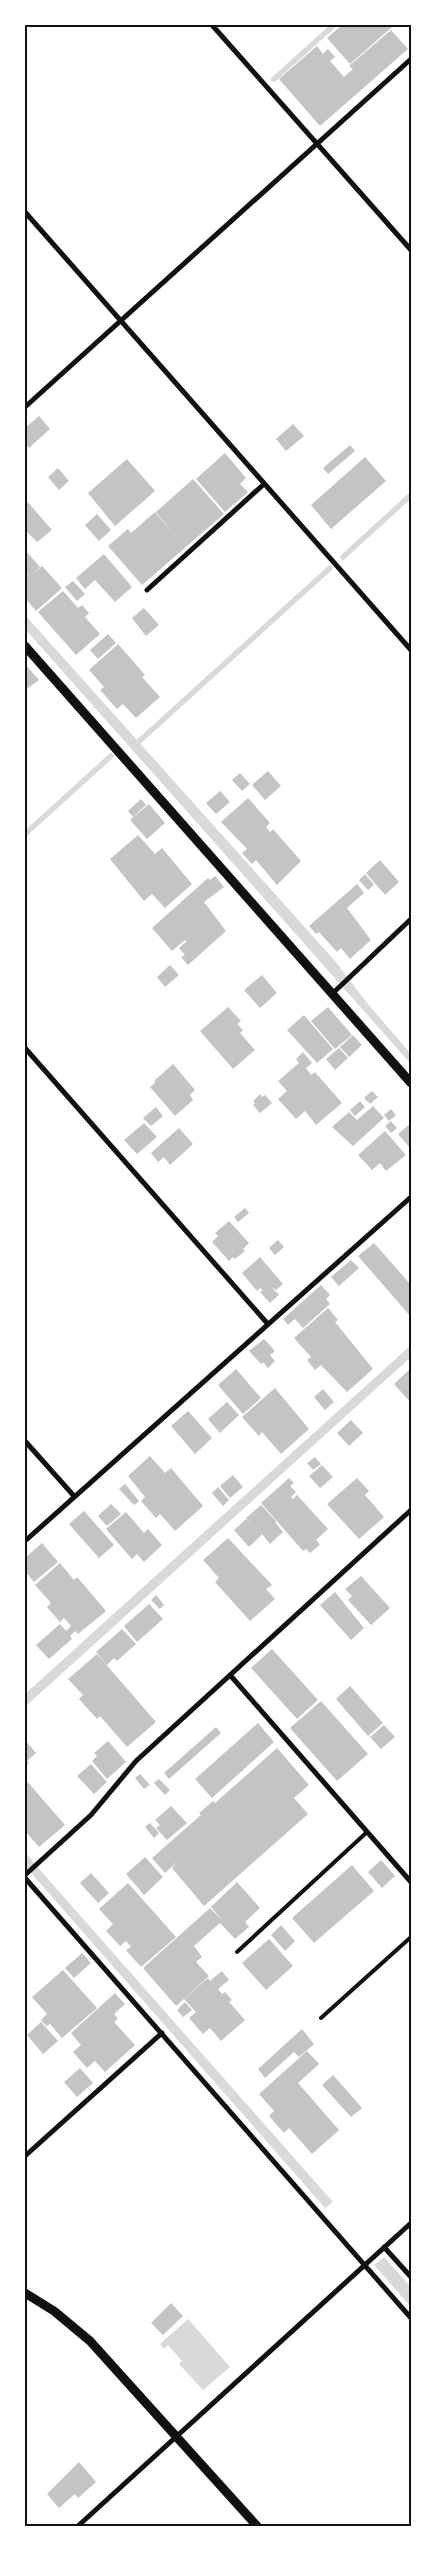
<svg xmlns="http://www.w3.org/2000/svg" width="436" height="2551" viewBox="0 0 436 2551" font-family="'DejaVu Sans',sans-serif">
<rect width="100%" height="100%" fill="#fff"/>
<path fill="#d9d9d9" d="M25 615 335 961 367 1003 411 1054V1064L25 629Z
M411 1345V1357L25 1707V1694Z
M25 1852 40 1870 333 2202 325 2208 25 1866Z
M384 2257 411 2287V2307L374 2265Z
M188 2319 230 2367 203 2390 179 2364 182 2361 168 2345 164 2349 160 2344Z"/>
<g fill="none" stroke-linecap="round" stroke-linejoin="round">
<path stroke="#d9d9d9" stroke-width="5.5" d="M274 79 334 25
M343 557 411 495
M134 746 330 568
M25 834 111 756"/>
</g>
<path fill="#c4c4c4" d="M342 25H390L392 27 350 64 327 38Z
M391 30 408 49 320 126 279 79 317 46 323 54 328 49 335 57 330 61 344 77 353 69 349 66Z
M39 416 50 429 29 448 25 443V428Z
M293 424 304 436 286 451 276 439Z
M350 445 355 451 328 474 323 468Z
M225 453 246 478 240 484 248 492 225 512 196 479Z
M365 457 386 481 331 529 311 505Z
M127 459 155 491 115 526 88 493Z
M58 468 69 481 59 490 48 477Z
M193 479 224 514 142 585 108 546 128 529 131 533 155 512 176 537 156 512Z
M25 499 52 530 37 542 25 530Z
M97 514 111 530 99 541 85 525Z
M25 550 40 567 32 575 42 566 62 588 36 611 25 598V577L31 572 25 576Z
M104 554 132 587 115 602 95 580 85 589 76 578Z
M73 581 85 594 77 601 65 587Z
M63 591 78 608 82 605 89 613 85 617 100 634 76 655 38 612Z
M144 608 159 625 146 636 132 618Z
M108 634 116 643 98 659 90 650Z
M118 644 145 675 142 677 160 697 136 718 123 704 117 709 100 690 104 687 89 670Z
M26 665 39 680 28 688 25 685Z
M268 771 281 786 265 800 252 785Z
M240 773 250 784 242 791 232 780Z
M220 791 230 802 216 814 206 803Z
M248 798 270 823 266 827 270 832 273 829 301 861 277 885 256 860 252 864 242 853 247 849 221 822Z
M141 799 146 805 133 817 128 811Z
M149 804 165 823 147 839 130 820Z
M138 835 155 854 162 848 192 884 165 908 152 894 144 901 110 859Z
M380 860 399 882 385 895 366 873Z
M365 874 374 885 368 890 359 880Z
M215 876 224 887 204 902 226 931 188 965 181 957 185 955 179 948 187 941 185 940 172 951 152 928 208 878 210 880Z
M357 884 364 893 347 908 371 940 350 959 341 948 337 952 319 932 316 934 309 926Z
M170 965 179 975 165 987 157 977Z
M262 975 277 993 260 1008 244 990Z
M228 1007 241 1021 237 1024 243 1030 240 1033 255 1050 233 1069 200 1031Z
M328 1007 352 1035 335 1049 311 1021Z
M304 1015 333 1049 317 1063 287 1030Z
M353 1035 362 1045 349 1057 340 1047Z
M339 1048 348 1058 335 1070 326 1059Z
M303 1052 312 1063 306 1068 311 1075 315 1072 342 1103 316 1125 305 1111 296 1119 278 1099 287 1091 278 1081 299 1063 296 1059Z
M173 1064 195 1090 190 1095 193 1100 175 1116 150 1087 156 1082 154 1081Z
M372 1091 378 1097 370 1104 364 1098Z
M260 1094 262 1097 265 1095 272 1103 260 1113 253 1105 255 1103 253 1101Z
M360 1101 365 1107 355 1116 350 1110Z
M373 1106 384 1118 353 1146 332 1127 349 1112 357 1120Z
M156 1107 163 1116 151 1126 143 1118Z
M391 1109 396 1115 389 1121 384 1115Z
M391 1121 397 1128 391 1133 385 1126Z
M144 1123 157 1137 137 1154 124 1140Z
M411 1123V1149L398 1134Z
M179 1128 193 1144 170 1165 164 1157 158 1162 151 1153Z
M385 1131 406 1155 386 1171 380 1163 372 1170 358 1155Z
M245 1208 249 1213 238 1222 234 1217Z
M229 1221 249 1243 243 1249 245 1251 235 1259 233 1257 229 1261 212 1242 218 1236 215 1233Z
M278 1240 284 1247 275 1255 269 1248Z
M374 1243 411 1285V1317L358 1256Z
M260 1257 283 1284 276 1290 271 1286 279 1295 270 1303 260 1292 263 1290 260 1288 257 1291 242 1273Z
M351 1260 359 1268 339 1286 331 1277Z
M321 1285 330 1295 326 1299 330 1304 303 1328 295 1319 288 1325 283 1319Z
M328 1308 338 1320 335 1322 373 1369 347 1392 321 1365 315 1370 307 1360 311 1357 294 1338Z
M264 1339 275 1351 270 1355 275 1361 268 1368 263 1362 261 1364 249 1351Z
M411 1368V1403L394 1384Z
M236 1369 261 1398 243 1414 218 1385Z
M275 1388 309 1429 281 1454 262 1432 259 1436 242 1417Z
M323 1389 334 1402 325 1410 314 1397Z
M227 1402 239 1415 220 1433 208 1419Z
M188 1411 212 1438 195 1454 171 1426Z
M351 1420 363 1433 349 1446 337 1433Z
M150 1456 165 1473 171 1468 203 1506 175 1531 160 1514 156 1518 141 1501 145 1497 128 1476Z
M315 1457 321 1464 313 1470 307 1463Z
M322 1465 333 1477 320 1488 309 1476Z
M233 1475 243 1487 230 1498 220 1486Z
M289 1478 294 1483 290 1486 296 1492 291 1497 293 1499 297 1495 328 1529 316 1540 320 1545 310 1553 306 1549 303 1551 261 1503Z
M357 1478 369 1491 365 1495 384 1517 359 1539 327 1504Z
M125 1484 139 1501 134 1505 119 1489Z
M218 1487 229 1500 223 1506 212 1493Z
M111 1504 121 1514 107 1526 98 1516Z
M261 1505 276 1521 249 1547 234 1530 246 1519 250 1522 246 1518Z
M84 1511 114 1545 99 1558 69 1524Z
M126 1512 144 1533 148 1529 162 1545 144 1562 137 1554 132 1559 106 1529Z
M275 1522 283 1532 270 1544 262 1534Z
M228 1538 272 1585 266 1589 275 1599 250 1621 215 1582 219 1578 203 1560Z
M42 1543 58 1562 34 1582 25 1571V1558Z
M60 1563 74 1580 77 1577 106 1611 78 1634 75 1631 70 1636 72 1639 49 1659 36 1645 60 1624 66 1631 71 1626 64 1618 60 1622 47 1607 51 1603 35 1585Z
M361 1576 390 1608 371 1625 348 1600 352 1596 345 1589Z
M335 1592 364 1628 351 1640 320 1605Z
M156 1595 164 1605 160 1609 151 1600Z
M149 1604 163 1619 137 1642 124 1626Z
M122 1629 136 1644 117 1661 114 1658 107 1665 96 1652Z
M272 1649 318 1700 297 1719 251 1668Z
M97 1654 156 1722 127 1747 100 1716 97 1719 79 1699 83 1695 68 1679Z
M350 1686 383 1723 368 1736 336 1699Z
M321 1701 368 1754 337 1781 290 1728Z
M258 1723 274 1742 212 1798 195 1779Z
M384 1725 395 1737 381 1749 370 1737Z
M216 1727 221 1733 169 1779 164 1773Z
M108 1741 126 1762 107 1779 92 1761 97 1756 94 1753Z
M27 1742 36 1753 27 1761 29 1763 25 1766V1744Z
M277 1748 309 1785 294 1798 308 1814 204 1906 172 1868 178 1861 165 1873 152 1858 201 1815 199 1813 213 1801 215 1803Z
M91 1764 107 1782 94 1794 77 1776Z
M140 1774 150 1785 144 1789 135 1778Z
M25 1779 65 1825 39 1847 25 1831Z
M159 1779 170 1790 165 1795 154 1783Z
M171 1806 187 1823 167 1840 156 1828 160 1825 155 1820Z
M150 1823 159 1833 154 1838 145 1827Z
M145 1857 163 1877 144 1895 126 1874Z
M381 1860 395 1876 382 1888 368 1872Z
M352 1865 374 1891 314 1943 292 1918Z
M91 1873 109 1893 98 1903 80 1883Z
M237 1882 260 1908 245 1922 249 1927 235 1939 220 1923 194 1946 202 1957 196 1962 209 1976 176 2006 143 1968 210 1908 223 1921 211 1907Z
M128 1883 176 1937 141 1967 126 1950 131 1947 126 1941 120 1946 106 1931 113 1924 99 1909Z
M281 1925 295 1941 285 1951 271 1935Z
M269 1939 293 1966 266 1990 242 1963Z
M82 1953 91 1963 74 1978 65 1968Z
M63 1970 97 2008 62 2038 50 2024 46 2026 41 2020 47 2014 32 1997Z
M222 1971 229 1980 218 1989 222 1994 225 1992 232 2000 229 2002 245 2020 221 2041 210 2028 203 2034 189 2018 196 2012 184 1999 208 1978 210 1981Z
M115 1993 125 2004 114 2014 118 2019 114 2022 135 2045 105 2072 95 2061 87 2068 73 2052 81 2045 71 2033Z
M185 2002 192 2010 183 2017 177 2010Z
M41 2022 58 2041 43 2054 27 2035Z
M302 2029 314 2044 299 2057 294 2052 265 2078 258 2069Z
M307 2051 319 2064 298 2083 339 2130 312 2154 289 2128 284 2133 269 2116 274 2111 259 2094Z
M80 2068 93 2083 77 2097 64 2082Z
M333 2075 362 2108 351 2117 322 2085Z
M171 2303 183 2316 163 2335 151 2323Z
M79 2462 96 2482 78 2498 75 2494 59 2508 47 2494Z"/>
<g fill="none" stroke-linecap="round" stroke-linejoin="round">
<path stroke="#111" stroke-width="4" d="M237 1952 367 1832
M321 2018 411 1937"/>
<path stroke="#111" stroke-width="5" d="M212 25 411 250
M25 212 411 650
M25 407 411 59
M147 590 264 484
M333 993 411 919
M25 1048 267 1323
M25 1441 74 1496
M25 1541 411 1197
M230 1675 411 1882
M25 1875 91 1815 136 1761 411 1510
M25 1878 411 2318
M25 2156 162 2033
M384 2247 411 2277
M78 2526 411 2223"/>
<path stroke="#111" stroke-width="9" d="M25 646 411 1083
M25 2293 54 2311 90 2341 257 2526"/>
</g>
<rect width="436" height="2551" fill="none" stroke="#ffffff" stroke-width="52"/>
<rect x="26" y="26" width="384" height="2499" fill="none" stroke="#111" stroke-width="2"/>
</svg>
